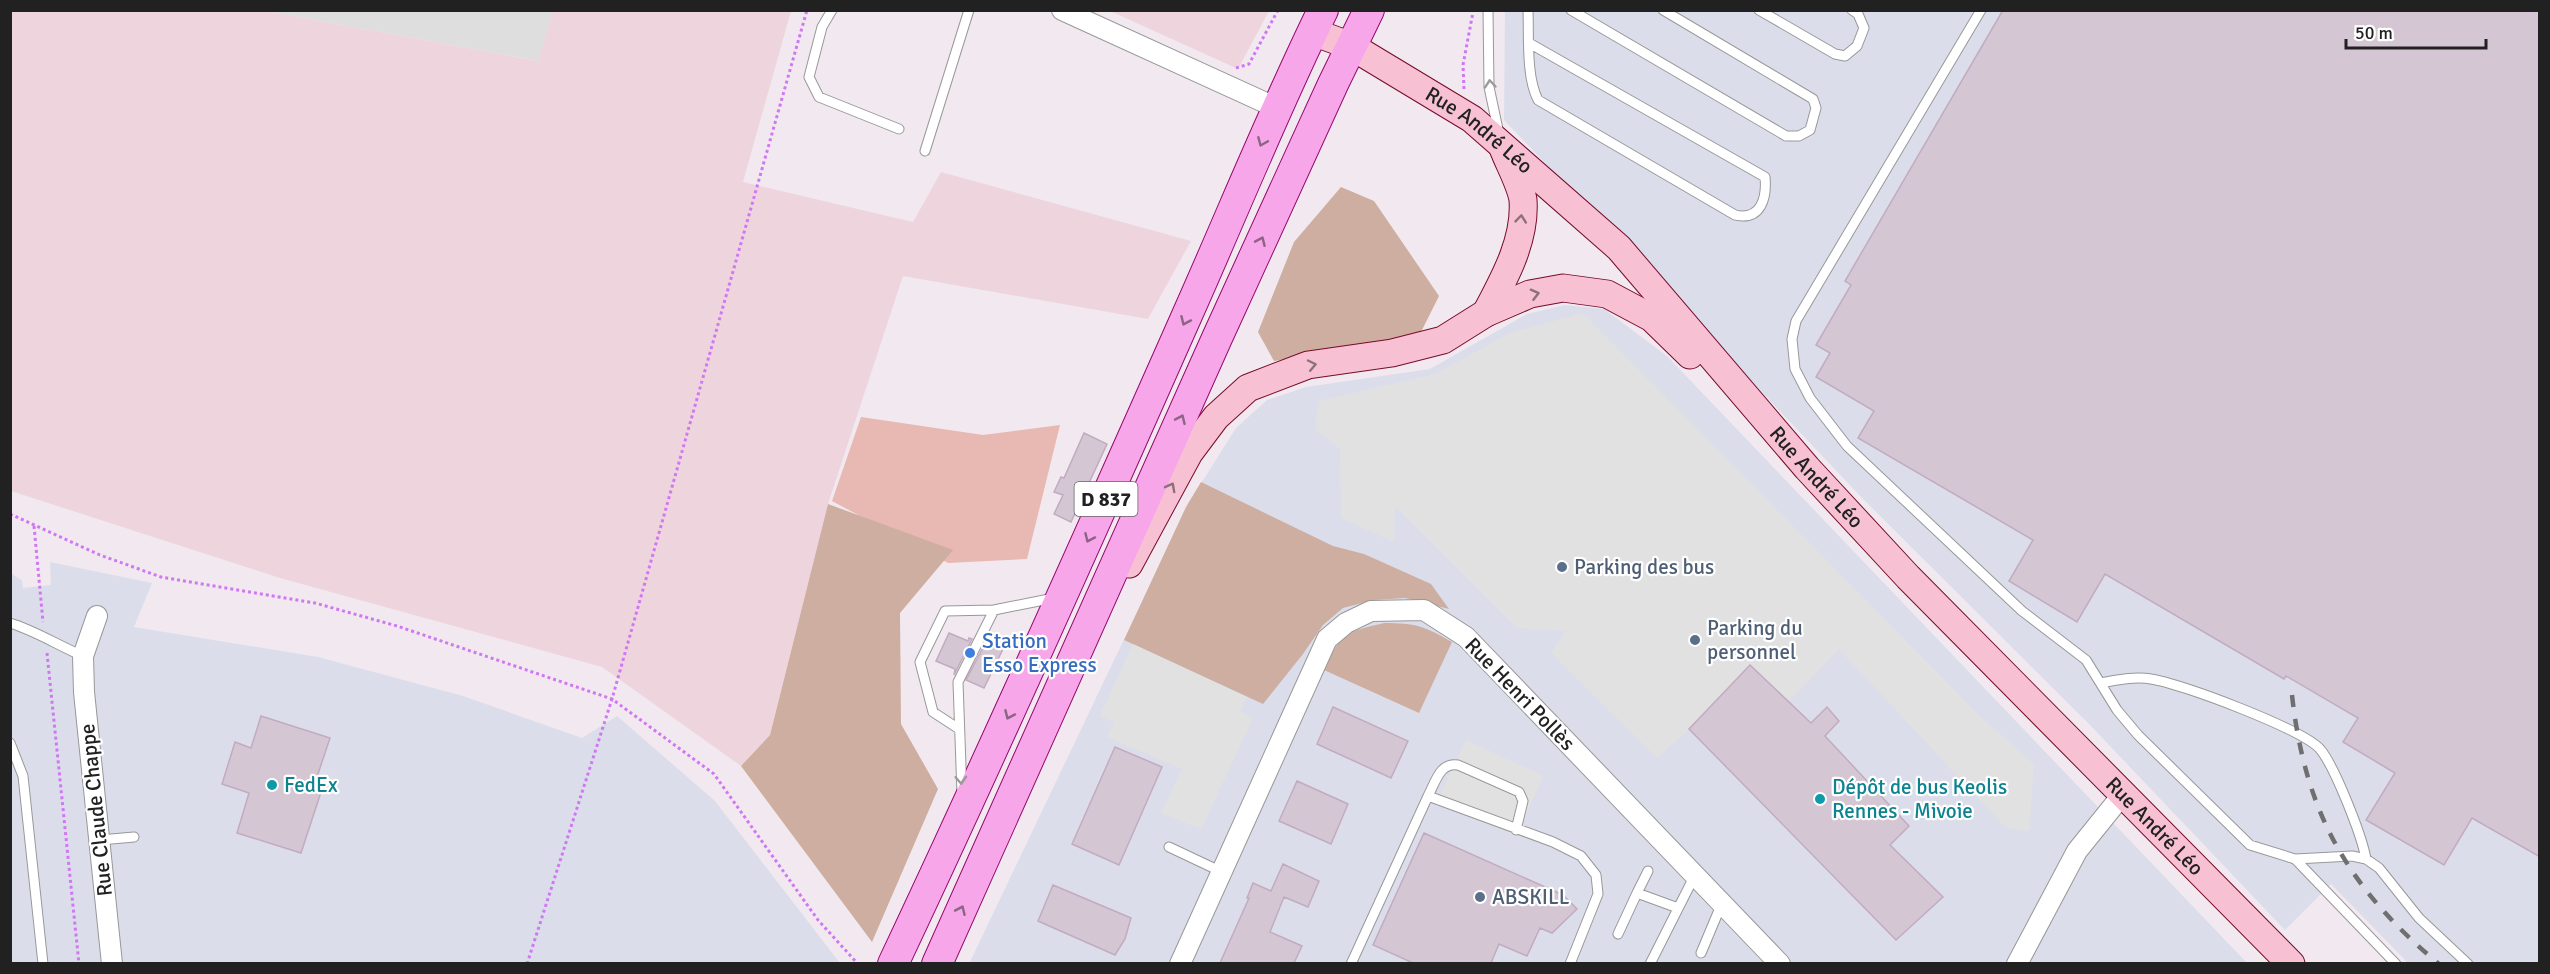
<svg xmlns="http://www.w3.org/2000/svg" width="2550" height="974" viewBox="0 0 2550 974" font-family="Signika,sans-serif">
<rect width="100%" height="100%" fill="#f1e9ef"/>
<path fill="#dfdedf" d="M266 11H553L539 61Z"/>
<path fill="#dbdeea" d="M1505 11H2539V963H2408L2331 884 2285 930 2089 724 1864 500 1504 120Z
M1565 305 1604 309 1667 356 2247 963 969 964 1190 501 1236 428 1267 400 1306 387 1430 369 1527 314Z
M50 562 152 583 134 627 318 657 463 696 582 738 617 716 715 801 840 963H11L10 573 22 580 23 588 51 585Z"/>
<path fill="#eed5dd" d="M10 11H266L538 61 553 11H791L743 182 913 222 941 172 1191 241 1148 319 903 276 828 504 770 735 741 766 602 667 280 578 11 491Z
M1110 11H1269L1238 69Z"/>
<path fill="#e8b8b2" d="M861 417 983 435 1060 425 1027 559 948 563 832 501Z"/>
<path fill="#ceaea0" d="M1341 187 1374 201 1439 296 1419 336 1274 361 1258 332 1294 242Z
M1201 482 1333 546 1364 554 1431 584 1449 609 1405 598 1374 600 1343 608 1323 625 1303 654 1263 704 1124 640 1186 507Z
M828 504 953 550 900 613 901 724 938 789 872 942 741 766 770 735Z
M1384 623C1416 623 1424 626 1452 642L1419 713 1324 670C1342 632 1343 633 1384 623Z"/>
<path fill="#e1e1e1" d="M1583 313 1983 719 2034 764 2029 831 2006 828 1839 649 1789 701 1750 665 1689 729 1657 758 1551 653 1566 631 1517 628 1395 506 1394 542 1341 518 1340 449 1315 429 1319 401 1435 374 1510 333Z
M1133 644 1247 697 1240 711 1253 718 1201 829 1161 813 1182 769 1107 737 1114 722 1100 716Z
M1466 740 1543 776 1517 836 1436 804Z"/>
<path fill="#d4c6d3" stroke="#c2abc1" stroke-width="1.5" d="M2003 10H2540V857L2472 818 2444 865 2366 820 2395 773 2343 742 2358 718 2286 676 2284 679 2105 574 2077 622 2009 581 2033 540 1858 438 1874 411 1816 377 1830 353 1816 345 1851 285 1845 281Z
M1084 433 1107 444 1071 522 1054 514 1063 495 1054 492 1061 477 1064 478Z
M949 633 968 641 969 638 972 639 954 675 955 669 936 661Z
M988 638 1005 645 984 688 966 680Z
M1750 665 1811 723 1827 707 1839 721 1825 736 1909 826 1890 845 1943 897 1896 940 1689 729Z
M1333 707 1408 741 1391 778 1317 744Z
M261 716 330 738 315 783 323 786 301 853 237 833 249 793 222 784 235 742 251 748Z
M1115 747 1162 767 1119 865 1072 844Z
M1297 781 1348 804 1331 844 1279 821Z
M1424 833 1563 895 1577 909 1552 933 1540 928 1527 956 1499 944 1491 963H1413L1373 945Z
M1283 864 1319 881 1308 907 1284 897 1270 932 1302 946 1294 963H1220L1249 898H1247L1253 883 1271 891Z
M1053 885 1131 918 1125 939 1115 955 1038 921Z"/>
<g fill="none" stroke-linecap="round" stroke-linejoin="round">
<defs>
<path id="lane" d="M832 10 822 27 809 77 819 97 899 129
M1488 10 1489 87 1499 134
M1528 10C1529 36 1526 77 1538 100L1735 215C1761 221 1767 198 1765 177L1529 43
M1571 10 1786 136H1799L1810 130 1816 108 1813 99 1663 10
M1759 10 1835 54 1845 56 1857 46 1864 28 1858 14 1852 10
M1981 10 1796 321 1792 339 1795 369 1810 398 1847 446 2022 611 2086 660 2117 710 2138 735 2250 845 2295 859 2352 856 2366 859 2379 868 2419 918 2468 964
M925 151 969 10
M10 623C36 631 59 646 83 656
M2101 683C2116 680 2136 676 2151 679 2180 683 2302 729 2320 749 2335 767 2362 836 2366 859
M959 729 933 712 920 662 945 611 994 610
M10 743 23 776 43 964
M962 794 958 682 994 610 1054 598
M1428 796C1436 781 1440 762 1458 765L1519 792 1523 801 1516 830
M100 840 134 837
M1169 847 1222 872
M2295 859 2396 964
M1637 893 1648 871
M1618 934 1637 893 1678 908
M1701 953 1722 903
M1351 964 1428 796 1553 842 1581 856 1596 875 1598 894 1570 964
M1650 964 1695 875"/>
<path id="street" d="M1062 10 1277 108
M97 616 83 656 84 692 112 964
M1180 964 1327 639 1346 623 1371 611 1424 610 1466 637 1780 964
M2017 964 2077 851 2123 794"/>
<g id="secondary">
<path id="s1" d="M1313 32 1351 46 1472 119 1619 248 1807 468 1908 577 2291 964"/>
<path d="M1486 313C1504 279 1526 240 1523 200 1521 185 1508 162 1503 148"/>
<path d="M1129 564 1189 453 1216 417 1248 388 1308 365 1392 353 1443 340 1486 313 1530 294 1563 288 1607 294 1652 318 1690 355"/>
</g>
<path id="primary" d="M893 964C995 748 1092 530 1188 313 1233 212 1274 110 1323 10
M937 964 1217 338 1333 84 1369 10"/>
</defs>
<use href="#lane" stroke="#989898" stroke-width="11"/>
<use href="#street" stroke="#989898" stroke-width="22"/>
<use href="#secondary" stroke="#760b29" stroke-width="29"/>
<use href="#primary" stroke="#96086e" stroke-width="32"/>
<path stroke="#d078f3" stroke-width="3" stroke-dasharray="3 3" stroke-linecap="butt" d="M1236 68 1249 64 1278 10
M1464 89 1463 65 1473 12
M10 514 100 555 161 577 315 603 397 626 612 699 714 774 818 920 858 964
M34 526 43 622
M47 653 79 964
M527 964 612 699 807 10"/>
<use href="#lane" stroke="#fff" stroke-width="9"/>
<use href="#street" stroke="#fff" stroke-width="20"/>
<use href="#secondary" stroke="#f7c1d3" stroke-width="27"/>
<use href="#primary" stroke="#f7a7e9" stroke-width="30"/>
<path stroke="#6f6f6f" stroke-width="4.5" stroke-dasharray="12 12" stroke-linecap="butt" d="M2292 695C2305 813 2348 888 2439 964"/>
</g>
<defs><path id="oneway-chevron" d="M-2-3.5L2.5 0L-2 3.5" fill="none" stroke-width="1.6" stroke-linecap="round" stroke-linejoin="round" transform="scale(1.5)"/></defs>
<g stroke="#9b9b9b">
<use href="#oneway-chevron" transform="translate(1490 84) rotate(-95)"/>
<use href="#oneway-chevron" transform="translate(961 780) rotate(87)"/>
</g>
<g stroke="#8c6485">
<use href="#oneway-chevron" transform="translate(1262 142) rotate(113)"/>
<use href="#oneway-chevron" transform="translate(1261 241) rotate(-66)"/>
<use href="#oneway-chevron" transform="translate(1185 321) rotate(114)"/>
<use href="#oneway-chevron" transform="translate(1181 419) rotate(-66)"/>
<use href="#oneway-chevron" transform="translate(1089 538) rotate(114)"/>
<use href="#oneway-chevron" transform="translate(1009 715) rotate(114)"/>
<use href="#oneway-chevron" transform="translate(961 910) rotate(-66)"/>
</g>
<g stroke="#8c717a">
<use href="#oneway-chevron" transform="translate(1521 219) rotate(-84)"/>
<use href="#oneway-chevron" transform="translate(1535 294) rotate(-14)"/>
<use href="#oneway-chevron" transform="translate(1312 365) rotate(-12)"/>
<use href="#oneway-chevron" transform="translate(1171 487) rotate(-62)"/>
</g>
<g fill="#5c6f8a" stroke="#fff" stroke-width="2">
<circle cx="1562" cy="567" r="6"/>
<circle cx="1695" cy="640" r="6"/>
<circle cx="1480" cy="897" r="6"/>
</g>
<circle fill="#3f7fe0" stroke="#fff" stroke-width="2" cx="970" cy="653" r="6"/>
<g fill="#0f9aa8" stroke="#fff" stroke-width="2">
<circle cx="272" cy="785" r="6"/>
<circle cx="1820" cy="799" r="6"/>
</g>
<g text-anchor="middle" stroke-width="4.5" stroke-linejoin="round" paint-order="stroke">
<rect fill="#fff" stroke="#646464" stroke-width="1.5" x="1074.5" y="482" width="63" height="34" rx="4.5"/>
<g font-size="20" font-weight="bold" fill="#212121">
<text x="1106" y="506">D 837</text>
</g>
<g font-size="21" fill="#212121" stroke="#fff">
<text dy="7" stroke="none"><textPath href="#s1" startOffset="194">Rue André Léo</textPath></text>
<text dy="7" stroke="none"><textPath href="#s1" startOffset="680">Rue André Léo</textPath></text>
<text transform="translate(1520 694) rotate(46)" y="7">Rue Henri Pollès</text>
<text transform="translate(96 810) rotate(-96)" y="7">Rue Claude Chappe</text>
<text dy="7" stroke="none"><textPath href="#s1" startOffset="1166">Rue André Léo</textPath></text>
</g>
<g font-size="21" fill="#4e5e75" stroke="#fff" text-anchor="start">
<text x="1574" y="574">Parking des bus</text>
<text x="1707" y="635">Parking du<tspan x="1707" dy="24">personnel</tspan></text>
<text x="1492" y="904">ABSKILL</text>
</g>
<g font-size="21" fill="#366cbe" stroke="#fff" text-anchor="start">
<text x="982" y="648">Station<tspan x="982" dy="24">Esso Express</tspan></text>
</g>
<g font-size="21" fill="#0d838f" stroke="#fff" text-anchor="start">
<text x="284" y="792">FedEx</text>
<text x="1832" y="794">Dépôt de bus Keolis<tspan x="1832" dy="24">Rennes - Mivoie</tspan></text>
</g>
</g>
<rect width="2550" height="974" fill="none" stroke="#212121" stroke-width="24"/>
<path d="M2346 39v9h140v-9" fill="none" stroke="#212121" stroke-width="3"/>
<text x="2355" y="39" font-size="18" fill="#212121" stroke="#ffffff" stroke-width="4.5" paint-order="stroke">50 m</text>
</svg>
